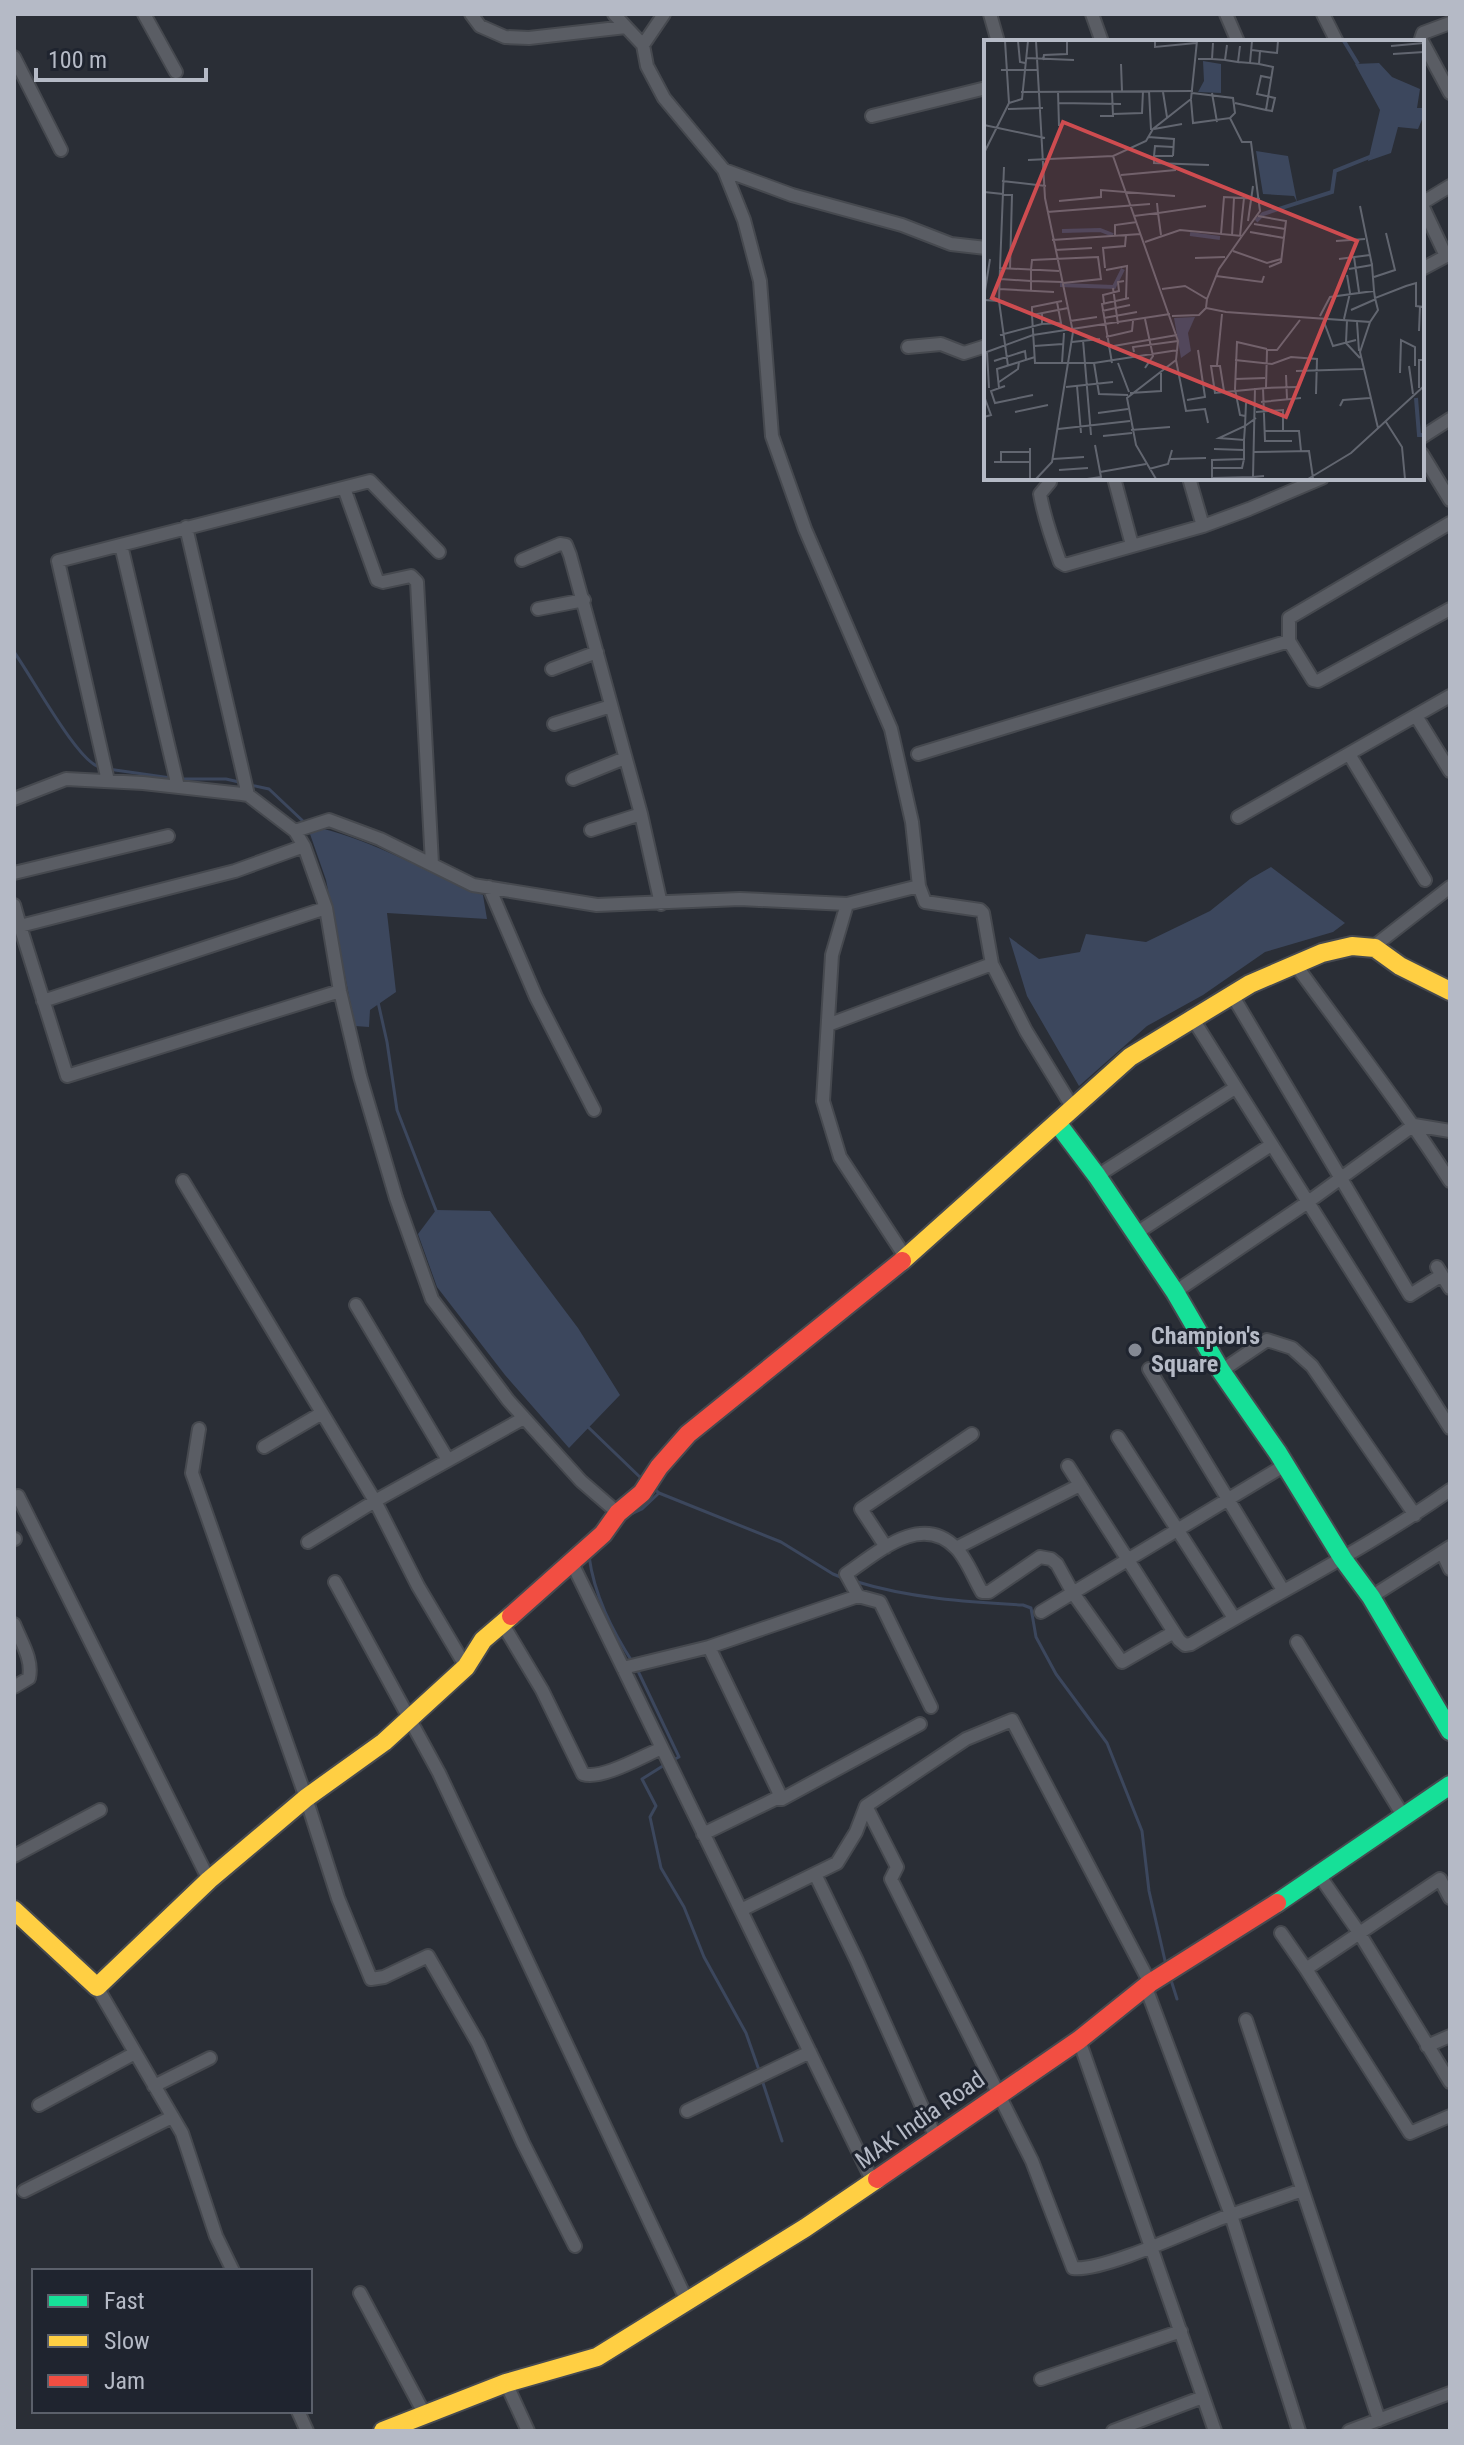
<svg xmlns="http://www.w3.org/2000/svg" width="1464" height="2445" viewBox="0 0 1464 2445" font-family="'Roboto Condensed',sans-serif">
<rect width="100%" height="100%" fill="#2a2e36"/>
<path fill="#3c475d" d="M320 828C377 842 428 873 483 895L487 919 387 913 396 992 370 1010 369 1027 355 1026 326 880 310 834Z
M1271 867 1345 923 1333 932 1265 952 1203 995 1147 1026 1079 1086 1027 996 1009 937 1039 959 1080 952 1086 934 1146 942 1210 911 1250 879Z
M436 1210 490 1211 578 1328 620 1395 569 1448 505 1375 437 1287 418 1234Z"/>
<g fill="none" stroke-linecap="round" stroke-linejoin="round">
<path stroke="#3c475d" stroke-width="3" d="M14 652C31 675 78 763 100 767
M108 769 171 778
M179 779H226L239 782
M250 785 269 789 305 823
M378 1002 387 1042 397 1110 437 1213
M588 1427 643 1480
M652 1487 659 1493 781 1542 833 1574 843 1578
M627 1516 642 1509 659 1493
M589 1556C594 1595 612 1630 633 1663
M854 1581C909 1598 965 1602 1023 1605L1031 1608 1036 1637 1056 1674 1107 1743 1142 1831 1149 1891 1166 1965
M637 1669 679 1757 673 1760
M666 1764 642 1779 656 1806 650 1817 661 1868 684 1907 704 1957 746 2033 760 2073
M1171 1980 1177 1999
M762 2080 782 2141"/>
<defs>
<path id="street" d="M144 14 176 72
M471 14 480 26 505 37 529 38 626 27 643 45
M614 14 626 27
M664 14 643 45 647 66 664 98 724 170 744 220 760 281 772 436 805 529 891 729 912 822 919 886 847 904 832 955 823 1101 840 1157 906 1258
M990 14 998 42
M1092 14 1102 42
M1226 14 1238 42
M1323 14 1337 42
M1450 23 1423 33 1421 39 1450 93
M14 57 61 150
M872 116 986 88
M724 170 792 195 902 225 951 244 986 248
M1422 203 1450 186
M1422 205 1446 256
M1422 269 1450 254
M908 347 941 344 964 353 986 346
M1422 437 1450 419
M1422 454 1450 500
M1049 478 1050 482 1040 494C1044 517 1052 540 1060 562L1065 565 1203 526 1249 509 1322 478
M1114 478 1132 545
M1189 478 1203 526
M344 488 377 580 383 582 411 576 417 582 432 864
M1450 523 1289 618V641L1313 680 1318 681 1450 609
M186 527 248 795
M121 545 178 787
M522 560 560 544 566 545 570 555 641 814 661 904
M538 609 584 600
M552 669 597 652
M1416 716 1450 771
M554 724 611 706
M918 754 1289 641
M1349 754 1425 880
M573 779 625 758
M108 781 58 561 370 481 439 552
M14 799 66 779 143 783 242 794 248 795 295 831 304 846 326 908 340 991 360 1076 396 1198 432 1299 508 1400 581 1481 618 1513
M1238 817 1450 696
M591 830 641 814
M295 831 329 820 380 839 473 885 597 905 740 899 847 904
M14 873 168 836
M919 886 925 902 980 910 983 913 992 964 1026 1031 1073 1108
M489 887 536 997 594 1110
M14 905 20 926 235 871 304 846
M20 926 67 1076 340 991
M1373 947 1450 887
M1295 964C1347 1036 1402 1106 1450 1181
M1231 993 1410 1295 1442 1275
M43 1001 326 908
M1191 1016 1450 1428
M830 1024 992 964
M1097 1176 1235 1088
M183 1181 375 1501 524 1418
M1135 1234 1271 1145
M1437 1267 1450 1288
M1175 1292 1308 1202 1414 1125 1450 1131
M356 1305 448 1460
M1149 1369 1283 1590
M1221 1371 1267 1340 1292 1348 1312 1366 1415 1515
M199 1429 192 1473 306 1798 338 1898 371 1979 384 1977 428 1956 478 2043 523 2143 575 2246
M1118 1437 1234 1618
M264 1447 322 1413
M1068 1466 1179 1640 1185 1645 1191 1644C1278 1592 1368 1548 1450 1490
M18 1496 209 1880
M14 1539H15
M308 1542 375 1501 418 1586 466 1667
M886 1547 861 1509 972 1434
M956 1548 1080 1485
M1442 1552 1450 1569
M572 1563 873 2182
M335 1582 439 1773 687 2301
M1371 1597 1450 1547
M1041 1612 1285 1465
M502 1623 542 1690 583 1774C602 1780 643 1756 662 1748
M14 1624C21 1642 33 1659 29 1678L14 1687
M1297 1642 1404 1817
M709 1647 858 1596
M623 1668 709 1647 782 1799 920 1724
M931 1707 880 1602 858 1596 846 1574C877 1553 921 1512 956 1548 967 1559 974 1579 982 1592H989L1040 1557 1051 1559 1057 1564 1073 1593 1122 1662 1174 1632
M703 1834 775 1799H782
M14 1856 100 1810
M815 1874 857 1961 936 2138
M1319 1875 1358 1931 1450 2082
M741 1910 837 1863 856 1832 866 1806
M1281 1933 1306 1969 1440 1879 1450 1898
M1306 1969 1410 2133 1450 2116
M97 1987 182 2133 216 2236 233 2271
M1246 2020 1379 2420
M1079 2040 1215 2431
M1427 2046 1450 2036
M154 2086 210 2058
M39 2105 135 2053
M687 2111 810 2052
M24 2191 172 2117
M360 2293 425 2415
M1041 2379 1181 2331
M506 2383 528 2431
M298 2411 307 2431
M1113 2431 1203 2397
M1299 2431 1231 2215 1148 1993 1150 1983 1012 1720 966 1739 866 1806 897 1867 891 1879 1032 2161 1073 2268C1102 2272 1191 2230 1222 2218L1231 2215 1302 2190
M1349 2431 1450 2393"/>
<path id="fast" d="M1058 1124 1097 1176 1175 1292 1221 1371 1278 1453 1343 1559 1371 1597 1450 1731
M1277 1903 1450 1785"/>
<path id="slow" d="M902 1261 1130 1057 1250 984 1322 953 1352 946 1375 948 1400 966 1450 991
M14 1910 97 1987 209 1880 306 1798 384 1742 466 1667 483 1640 511 1616
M383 2431 506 2383 597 2357 805 2228 877 2179"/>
<path id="jam" d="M511 1616 603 1534 618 1513 642 1493 659 1467 688 1434 902 1261
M877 2179 1079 2040 1150 1983 1277 1903"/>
</defs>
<use href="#street" stroke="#46494f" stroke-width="16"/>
<use href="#fast" stroke="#46494f" stroke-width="22"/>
<use href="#slow" stroke="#46494f" stroke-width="22"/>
<use href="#jam" stroke="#46494f" stroke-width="22"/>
<use href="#street" stroke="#5a5d64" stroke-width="12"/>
<use href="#fast" stroke="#16e098" stroke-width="18"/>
<use href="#slow" stroke="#ffcf43" stroke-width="18"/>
<use href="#jam" stroke="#f24e42" stroke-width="18"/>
</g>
<circle fill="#848994" stroke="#1f242f" stroke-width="3" cx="1135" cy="1350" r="8"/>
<g text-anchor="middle" stroke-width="6" stroke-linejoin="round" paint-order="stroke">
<g font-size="24" font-weight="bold" fill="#b5bac6" stroke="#1f242f" text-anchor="start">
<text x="1151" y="1344">Champion's<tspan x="1151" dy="28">Square</tspan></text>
</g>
<g font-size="24" fill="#b5bac6" stroke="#1f242f">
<text transform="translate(920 2120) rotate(-35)" y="8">MAK India Road</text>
</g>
</g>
<g transform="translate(984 40)">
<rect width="440" height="440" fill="#2a2e36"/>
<path d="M219 21 237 24V53L214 52 220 41ZM395 23 408 37 436 49 433 68H440V75L434 89 414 87 407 113 384 121 396 70 371 24ZM272 111 304 116 313 162 310 156 279 154ZM211 277 204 293 207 311 197 318 190 278Z" fill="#3c475d"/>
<path fill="none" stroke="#3c475d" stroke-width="4" d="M360 1 374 24M272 181 279 174 348 152 351 131 388 116M78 191 116 190 129 195M206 194 236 198M76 245 130 247 139 229M432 358 435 395H440"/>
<path fill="none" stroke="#626670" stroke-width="2" d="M34 1 36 22 41 23M171 1V7L212 3M407 6 440 3M276 11 293 13 294 1M409 14 440 12M42 18 90 20M214 19H228L229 3M228 19 241 20 243 5M59 20 60 15 83 14V1M241 20 254 22 256 6M254 22 266 23 268 1M266 23 275 24 276 11 268 10M137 24 138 51M17 30H53M74 51 75 86M165 51 167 90M37 52 209 51M179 52 183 77M208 53 249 58 251 73 246 78M228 53 233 82M25 63 38 59 44 1M74 63 137 64M251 63 282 70 289 27 275 24M24 69 59 68M282 70 288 71 291 58 273 54 277 36 287 38M129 74 158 73 159 51M116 76H129L128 51M0 85 61 98M170 89 198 84M164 97 190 99 189 116M0 113 25 63 21 1M170 116 171 106 189 107M189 116H170V123L225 125M44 120 129 116M20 127 16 228 75 231M137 135 192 130M18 141 62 146M0 152 28 155 26 229M75 161 117 157V150L191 156M376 166 388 225M63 172 166 164M150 176 174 173 173 163M274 176 302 181 297 222 285 227M264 181 269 146M270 184 301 189M266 192 300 198M237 194 240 157 260 158M177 195 174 173 222 166M131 196V185L153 182M248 196 250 158M256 196 260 158 276 159M68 200 157 194M352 201 381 199M161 202 196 190 258 196 276 171 267 102H258L246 78 209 83 207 60M71 210 108 208M249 211 283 223 297 219M370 217 375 252M211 218 241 217M355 219 386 215M16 228 15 261 21 262M121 228 119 208 141 206 142 195M365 229 388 225 390 251M122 230 143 226 142 259M232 236 278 242 280 236M390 237 411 230 402 193M16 239 47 241 78 242 79 243 117 239 114 217 48 220 47 230V251M129 248 134 284M15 249 70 252M178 249 201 246 223 259 222 268 242 272 386 282 376 312 394 388M0 257 6 219M223 259 235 229 258 196M0 260 15 261 24 326M120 263 119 255 135 251 134 242 140 241M84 268 48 275 51 323H110L115 354 144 355M367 270 392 259M118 271 146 265M58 273V284L77 283 73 262 78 261M48 275V267L73 262M188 276 215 275 222 268M336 276 346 257 390 251 391 258M120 278 153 272M161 279 169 316 161 328M360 279 366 253 363 235M363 280 362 303 376 318M86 281 113 277M340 282 349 306 372 300M373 282 375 311M386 282 394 270 391 258 422 246 432 243V266L440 267M435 291 436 266M16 295 58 284M122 297 148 291 149 281M99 300 107 395M88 302 116 299M50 306 79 304M124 307 193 295M3 312 5 348M150 312 149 307 194 301M0 313 49 295 186 274M192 320 202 371 221 369 224 383M251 320 288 324 307 317 333 319 332 354M10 321 41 311 42 319M78 323 80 293M110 323 194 310M128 323 118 264 145 258M134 323 145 352M233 325 238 274M425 326 429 354M312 331 379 329M416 333 417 300 431 307V326M302 335 303 359M251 339 281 338M15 342 34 329 35 322M21 346 7 351 11 363 49 355M93 346 97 393M82 347 129 342M15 348 13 329 51 317M271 348 269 437 280 436M279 348 281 401H308M282 348 313 347M435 348V320H440M240 351 236 326H227L231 353 282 348 283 310H293L316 280M146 353 177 351V333M0 356 7 375 0 377M203 360 221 357 214 310M277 362 317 358M262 363 261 386 260 400 235 398 261 386 272 378M356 366 359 360 386 358M31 372 64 365M272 372 299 370V391M114 373 144 369M261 376 256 375 251 349 253 302 283 309M402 382 418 407 421 439M74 389 146 381M147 390 186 387M281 391H315L317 411M119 396 148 393M260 400V419L228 420V438L269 437M230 409 260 410M270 412 325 411 329 438M69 419 100 417M186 419 222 418M10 422H46M17 422V412H46M228 428H258L260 419M165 429 184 424 188 410M75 430 104 428M116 432 162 424M46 439V408M52 439 68 422 89 292 61 158 52 1M103 439 117 437 111 405M172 439 152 405 143 358 192 320 194 301 129 116 162 101 169 89 207 59 213 1M324 439 367 413 440 346"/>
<path fill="#ce4c50" fill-opacity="0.15" stroke="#ce4c50" stroke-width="4" d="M79 82 373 201 302 377 8 258Z"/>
<rect width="440" height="440" fill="none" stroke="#b5bac6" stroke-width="4"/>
</g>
<rect width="1464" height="2445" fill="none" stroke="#b5bac6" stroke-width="32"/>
<rect x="32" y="2269" width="280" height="144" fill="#1f242f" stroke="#5b606b" stroke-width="2"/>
<rect x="48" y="2295" width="40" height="12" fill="#16e098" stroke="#5b606b" stroke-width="2"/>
<text x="104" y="2309" font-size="24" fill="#b5bac6">Fast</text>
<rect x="48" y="2335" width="40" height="12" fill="#ffcf43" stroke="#5b606b" stroke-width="2"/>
<text x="104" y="2349" font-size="24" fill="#b5bac6">Slow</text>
<rect x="48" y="2375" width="40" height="12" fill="#f24e42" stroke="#5b606b" stroke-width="2"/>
<text x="104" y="2389" font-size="24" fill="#b5bac6">Jam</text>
<path d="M36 68v12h170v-12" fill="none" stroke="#b5bac6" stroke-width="4"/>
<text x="48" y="68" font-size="24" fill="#b5bac6" stroke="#1f242f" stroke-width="6" paint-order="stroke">100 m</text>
</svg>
